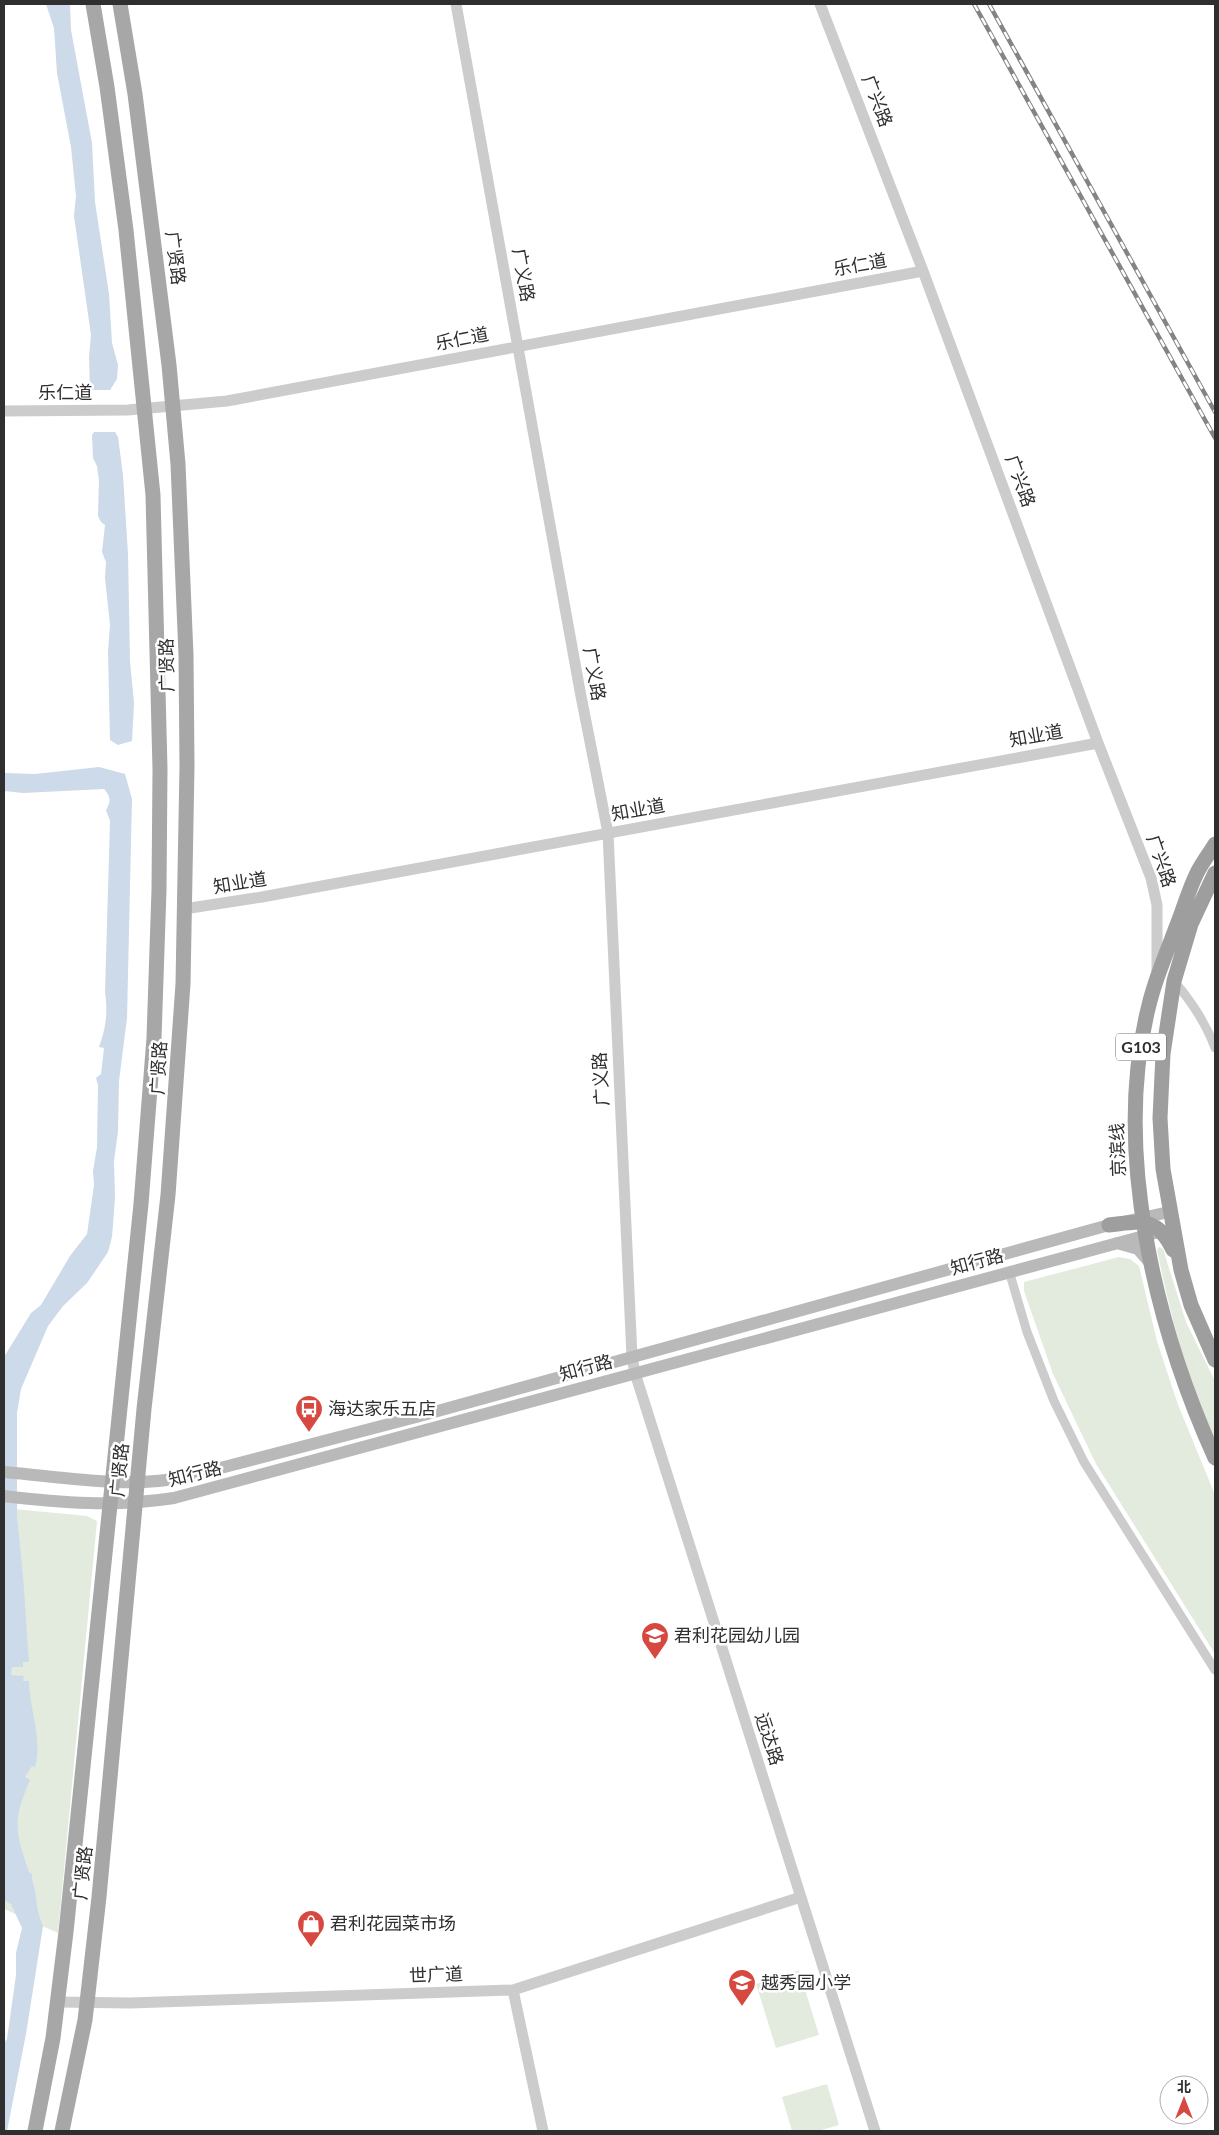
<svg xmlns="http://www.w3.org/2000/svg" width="1219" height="2135" viewBox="0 0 1219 2135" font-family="Lato,'Noto Sans SC',sans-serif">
<rect width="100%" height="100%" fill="#fff"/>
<path fill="#e3ebde" d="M1159 1247 1163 1249 1186 1322 1215 1381V1439C1188 1385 1169 1309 1157 1250Z
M1119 1257 1130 1259 1139 1266 1157 1341 1177 1402 1215 1495V1654L1096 1464 1053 1374 1024 1291V1282Z
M4 1508 87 1516 97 1521 58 1933 4 1909Z
M799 1970 819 2035 776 2048 756 1984Z
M827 2084 839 2125 818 2131H792L782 2097Z"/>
<path fill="#ccdae9" d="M46 4H70L71 30 92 143 95 202 109 294 112 343 118 365 117 379 110 390H90L89 357 91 335 74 216 76 196 71 147 57 73 54 28Z
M94 432H115L118 437 123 475 128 554 130 661 134 703 132 741 118 745 110 740 108 652 110 625 105 578 106 562 102 552 105 525 101 522 98 516 99 481 97 466 93 458 92 435Z
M99 767 125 774 132 799 127 1018 119 1081 118 1131 114 1161 115 1198 112 1237 108 1252 87 1283 63 1306 48 1326 21 1389 17 1413V1516L23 1576 29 1662H23V1667H12L11 1675 24 1676 23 1681H29C29 1709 43 1738 35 1767L32 1766 25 1777 30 1780C12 1821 15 1831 29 1872L32 1874C31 1880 34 1884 35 1890 37 1904 37 1913 43 1926L26 2034 7 2131H4V2043L7 2039 16 1975V1953L22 1928 11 1904 4 1900V1357L31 1313 41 1305 70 1256 87 1234 94 1185 93 1171 97 1147 98 1085 96 1078 101 1074 104 1048 99 1047C106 1028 108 1012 105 992L110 821 106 810C111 801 111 797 104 789L23 793 4 791V773L35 774Z"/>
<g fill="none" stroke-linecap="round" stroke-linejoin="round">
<path stroke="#ccc" stroke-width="9" d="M1174 981C1191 1001 1206 1023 1215 1048
M1009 1271 1027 1332 1054 1401 1084 1462 1215 1670"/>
<path stroke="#ccc" stroke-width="11" d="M456 4 580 691 608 833 632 1357 635 1373 875 2131
M820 4 923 271 1098 743 1151 878 1157 905V973
M4 411 128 410 227 401 923 271
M184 909 262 897 1098 743
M513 1990 543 2131
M58 2002 130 2003 513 1990 801 1897"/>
<path stroke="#b9b9b9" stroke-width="12" d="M1117 1243 1138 1249 1151 1264
M4 1472C64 1477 126 1489 186 1477L416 1417 1109 1225 1169 1212
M4 1496C61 1503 116 1507 174 1498L1155 1233"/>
<path stroke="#a7a7a7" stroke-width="15" d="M35 2131 53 2038 66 1932 141 1204 154 1038 159 890 160 769 153 495 126 230 107 87 93 4
M62 2131 85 2020 99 1897 144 1409 168 1195 183 984 187 766 186 655 178 464 169 365 135 94 120 4"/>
<path stroke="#9e9e9e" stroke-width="15" d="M1215 844C1209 854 1202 863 1197 873 1188 891 1183 911 1175 930 1166 955 1155 979 1149 1005 1112 1149 1155 1325 1215 1458
M1215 873 1191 924 1174 981 1163 1054 1160 1118 1163 1169 1181 1270 1191 1305 1215 1360
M1109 1225C1140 1221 1158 1217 1173 1250"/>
<defs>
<path id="rail" d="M974 4 1215 438
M989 4 1215 412"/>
</defs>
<use href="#rail" stroke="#848484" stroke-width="4.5"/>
<use href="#rail" stroke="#fff" stroke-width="2.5" stroke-dasharray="8" stroke-linecap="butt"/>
</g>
<defs>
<symbol id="bus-pin" viewBox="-11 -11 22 30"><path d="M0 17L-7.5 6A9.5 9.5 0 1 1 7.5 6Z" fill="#d74840" stroke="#fff"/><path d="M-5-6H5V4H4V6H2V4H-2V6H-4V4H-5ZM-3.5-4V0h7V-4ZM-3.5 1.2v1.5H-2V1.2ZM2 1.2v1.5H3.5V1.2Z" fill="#fff"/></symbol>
<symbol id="school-pin" viewBox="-11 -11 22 30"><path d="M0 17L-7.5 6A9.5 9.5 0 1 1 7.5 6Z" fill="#d74840" stroke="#fff"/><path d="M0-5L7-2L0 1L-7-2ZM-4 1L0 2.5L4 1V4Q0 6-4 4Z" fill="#fff"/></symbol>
<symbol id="shop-pin" viewBox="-11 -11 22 30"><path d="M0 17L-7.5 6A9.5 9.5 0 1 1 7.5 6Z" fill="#d74840" stroke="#fff"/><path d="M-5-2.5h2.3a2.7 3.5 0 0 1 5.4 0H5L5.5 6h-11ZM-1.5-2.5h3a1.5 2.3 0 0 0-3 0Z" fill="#fff"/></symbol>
</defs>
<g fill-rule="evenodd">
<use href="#bus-pin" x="293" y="1393" width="32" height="43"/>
<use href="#school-pin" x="639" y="1620" width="32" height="43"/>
<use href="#shop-pin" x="295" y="1908" width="32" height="43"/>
<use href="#school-pin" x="726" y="1967" width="32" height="43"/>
</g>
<g text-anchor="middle" stroke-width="5" stroke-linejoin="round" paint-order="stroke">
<rect fill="#fff" stroke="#6d6d6d" stroke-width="1" x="1116" y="1033.5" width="50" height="27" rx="4"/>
<g font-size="16" font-weight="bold" fill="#2f2f2f">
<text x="1141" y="1053">G103</text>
</g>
<g font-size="18" fill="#2f2f2f" stroke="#fff">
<text transform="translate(877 101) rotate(69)" y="6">广兴路</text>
<text transform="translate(175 258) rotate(83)" y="6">广贤路</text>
<text transform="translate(860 265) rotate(-10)" y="6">乐仁道</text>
<text transform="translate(523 275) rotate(80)" y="6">广义路</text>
<text transform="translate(462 339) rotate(-11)" y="6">乐仁道</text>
<text x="65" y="399">乐仁道</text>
<text transform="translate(1020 481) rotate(70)" y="6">广兴路</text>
<text transform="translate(167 665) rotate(-91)" y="6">广贤路</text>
<text transform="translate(594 674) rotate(80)" y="6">广义路</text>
<text transform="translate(1036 736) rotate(-10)" y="6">知业道</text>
<text transform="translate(638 810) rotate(-10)" y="6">知业道</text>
<text transform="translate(1161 861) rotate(71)" y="6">广兴路</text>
<text transform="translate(240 883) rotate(-9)" y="6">知业道</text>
<text transform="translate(159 1068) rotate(-87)" y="6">广贤路</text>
<text transform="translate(601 1079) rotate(-93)" y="6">广义路</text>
<text transform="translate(1118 1150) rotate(-92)" y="6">京滨线</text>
<text transform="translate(977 1262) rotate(-15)" y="6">知行路</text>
<text transform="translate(586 1368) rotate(-15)" y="6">知行路</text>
<text transform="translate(120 1470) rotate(-85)" y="6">广贤路</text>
<text transform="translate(195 1474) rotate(-14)" y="6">知行路</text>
<text transform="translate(769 1739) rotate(72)" y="6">远达路</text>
<text transform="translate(83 1873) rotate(-84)" y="6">广贤路</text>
<text transform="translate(436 1975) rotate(-2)" y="6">世广道</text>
</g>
<g font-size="18" fill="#2f2f2f" stroke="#fff" text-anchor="start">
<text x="328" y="1415">海达家乐五店</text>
<text x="674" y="1642">君利花园幼儿园</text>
<text x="330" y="1930">君利花园菜市场</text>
<text x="761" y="1989">越秀园小学</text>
</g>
</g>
<rect width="1219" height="2135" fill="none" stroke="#2f2f2f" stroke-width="10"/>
<g transform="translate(1184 2100)"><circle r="24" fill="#ffffff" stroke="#acacac"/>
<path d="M0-4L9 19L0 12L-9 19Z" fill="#d74840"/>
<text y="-8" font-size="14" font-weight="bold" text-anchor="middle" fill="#2f2f2f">北</text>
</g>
</svg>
